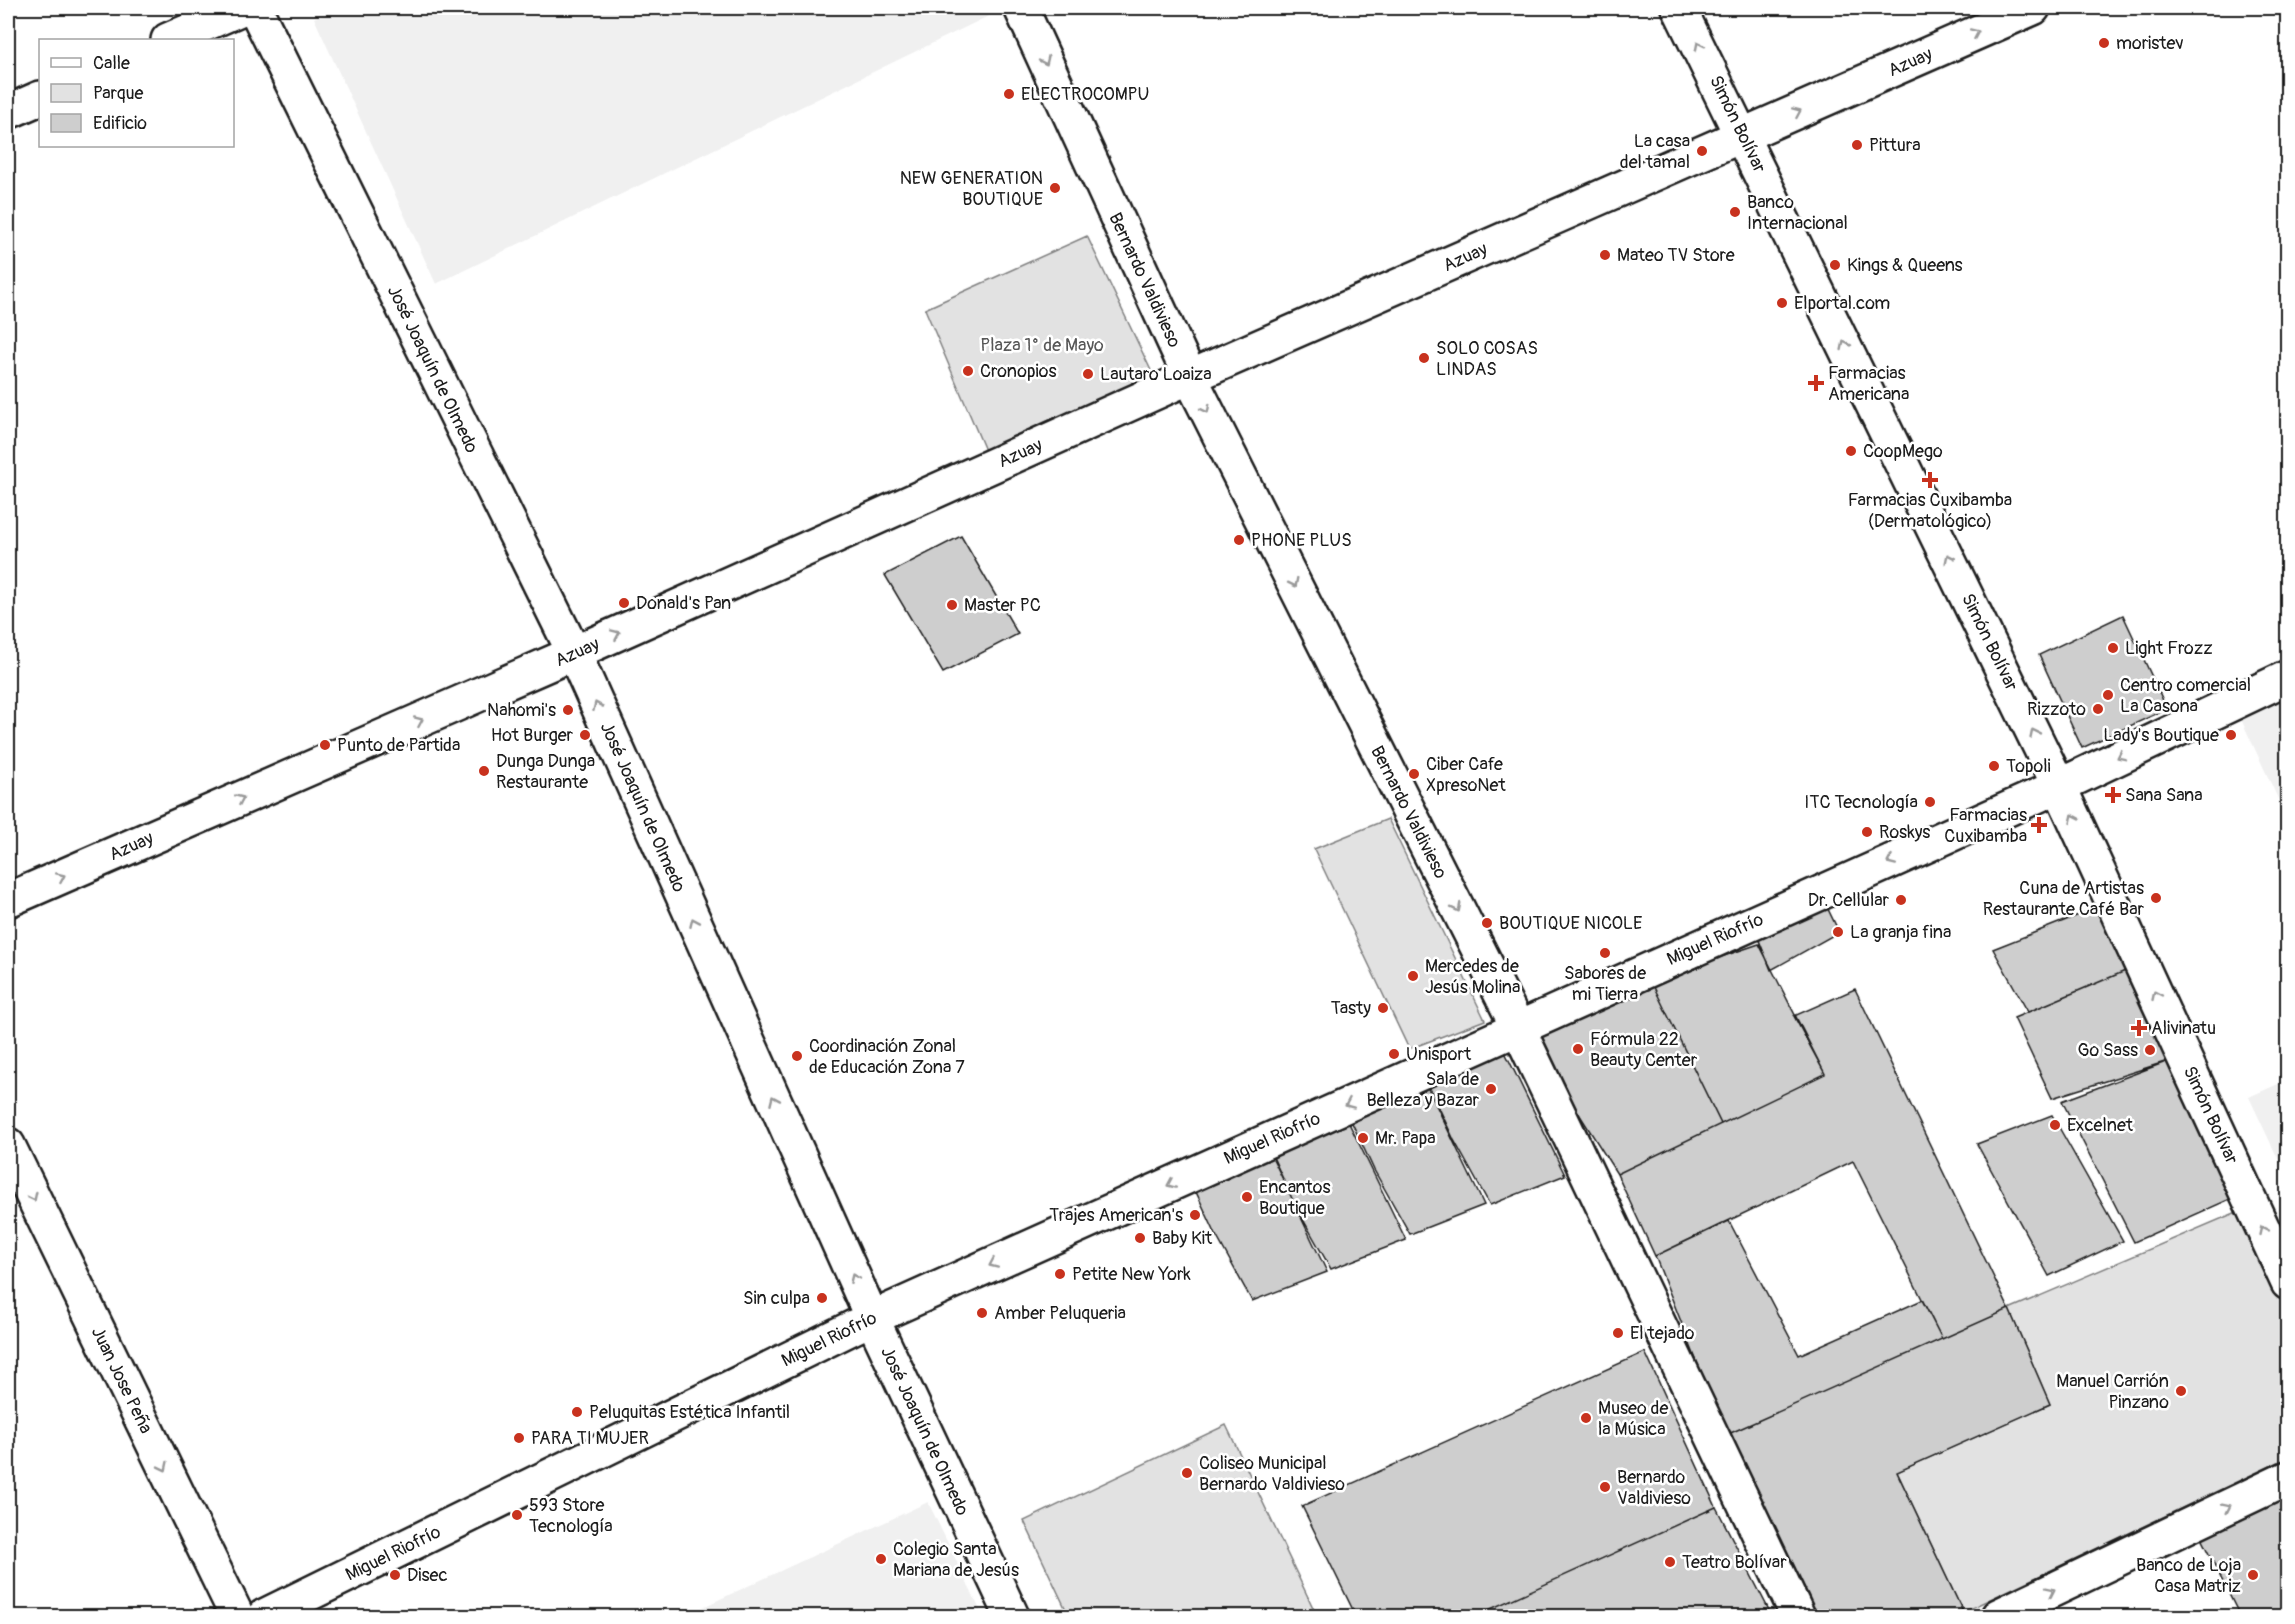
<svg xmlns="http://www.w3.org/2000/svg" width="2295" height="1624" viewBox="0 0 2295 1624" font-family="Pangolin,sans-serif">
<rect width="100%" height="100%" fill="#fff"/>
<filter id="ink" filterUnits="userSpaceOnUse"><feTurbulence type="fractalNoise" baseFrequency=".0167" numOctaves="2"/><feDisplacementMap in="SourceGraphic" scale="12" xChannelSelector="R" yChannelSelector="G"/><feConvolveMatrix kernelMatrix="1 2 1 2 8 2 1 2 1" color-interpolation-filters="sRGB"/></filter>
<g filter="url(#ink)">
<path fill="#f0f0f0" d="M336 8H1000L1001 10 436 284 314 18Z
M2287 696V818L2240 717Z
M2287 1080V1178L2249 1097Z
M928 1502 983 1616H684Z"/>
<path fill="#e2e2e2" stroke="#7f7f7f" stroke-width="1.5" d="M1087 236 1157 383 987 455 925 309Z
M1388 819 1485 1020 1409 1049 1314 849Z
M2244 1209 2287 1311V1458L1963 1612 1897 1472 2050 1404 2009 1309Z
M1226 1425 1317 1616H1069L1024 1521Z"/>
<path fill="#cecece" stroke="#1c1c1c" stroke-width="1.5" d="M961 536 1018 634 943 673 885 575Z
M2123 615 2167 709 2082 748 2039 655Z
M1825 903 1839 932 1771 970 1752 923Z
M2099 907 2130 969 2028 1012 1993 949Z
M1759 944 1825 1074 1721 1124 1651 981Z
M2130 969 2174 1059 2052 1098 2014 1018Z
M1651 981 1721 1124 1617 1174 1523 1025Z
M1855 989 2009 1309 1942 1339 1853 1161 1655 1256 1617 1174 1825 1074 1794 1016Z
M1503 1048 1565 1175 1490 1205 1454 1140 1427 1082Z
M2174 1059 2246 1192 2134 1242 2062 1101Z
M1423 1078 1484 1205 1410 1234 1374 1170 1347 1112Z
M1344 1113 1406 1240 1331 1269 1295 1205 1268 1146Z
M2052 1115 2123 1241 2049 1276 1977 1144Z
M1266 1144 1327 1272 1252 1301 1217 1237 1190 1179Z
M1729 1221 1799 1355 1922 1300 1942 1339 1726 1435 1655 1256Z
M2009 1309 2050 1404 1897 1472 1963 1612 1955 1616H1813L1726 1435Z
M1645 1352 1716 1507 1475 1616H1356L1302 1506Z
M2288 1493V1616H2240L2199 1534Z
M1716 1507 1772 1616H1475Z"/>
<g fill="none" stroke-linecap="round" stroke-linejoin="round">
<defs>
<path id="street" d="M255 8 574 653 872 1318 1012 1616
M1021 8 1190 377 1518 1028 1798 1616
M1679 8 2059 786 2288 1283
M8 900 574 653 1190 377 2033 8
M264 1616 872 1318 2059 786 2288 677
M1998 1616 2288 1478"/>
<path id="secondary" d="M168 40 242 8
M8 112 40 98
M8 1145 237 1616"/>
</defs>
<use href="#street" stroke="#1c1c1c" stroke-width="38"/>
<use href="#secondary" stroke="#1c1c1c" stroke-width="38"/>
<use href="#street" stroke="#fff" stroke-width="33"/>
<use href="#secondary" stroke="#fff" stroke-width="33"/>
</g>
<defs><path id="oneway-chevron" d="M-2-3.5L2.5 0L-2 3.5" fill="none" stroke-width="1.6" stroke-linecap="round" stroke-linejoin="round" transform="scale(1.5)"/></defs>
<g stroke="#999">
<use href="#oneway-chevron" transform="translate(1975 33) rotate(-24)"/>
<use href="#oneway-chevron" transform="translate(1699 46) rotate(-117)"/>
<use href="#oneway-chevron" transform="translate(1045 61) rotate(65)"/>
<use href="#oneway-chevron" transform="translate(1797 112) rotate(-24)"/>
<use href="#oneway-chevron" transform="translate(1845 345) rotate(-116)"/>
<use href="#oneway-chevron" transform="translate(1206 409) rotate(63)"/>
<use href="#oneway-chevron" transform="translate(1949 558) rotate(-116)"/>
<use href="#oneway-chevron" transform="translate(1294 583) rotate(63)"/>
<use href="#oneway-chevron" transform="translate(616 634) rotate(-24)"/>
<use href="#oneway-chevron" transform="translate(597 706) rotate(-114)"/>
<use href="#oneway-chevron" transform="translate(419 721) rotate(-24)"/>
<use href="#oneway-chevron" transform="translate(2034 733) rotate(-116)"/>
<use href="#oneway-chevron" transform="translate(2121 756) rotate(154)"/>
<use href="#oneway-chevron" transform="translate(240 799) rotate(-24)"/>
<use href="#oneway-chevron" transform="translate(2074 818) rotate(-115)"/>
<use href="#oneway-chevron" transform="translate(1891 861) rotate(156)"/>
<use href="#oneway-chevron" transform="translate(61 877) rotate(-24)"/>
<use href="#oneway-chevron" transform="translate(1457 908) rotate(63)"/>
<use href="#oneway-chevron" transform="translate(694 922) rotate(-114)"/>
<use href="#oneway-chevron" transform="translate(2156 995) rotate(-115)"/>
<use href="#oneway-chevron" transform="translate(774 1100) rotate(-114)"/>
<use href="#oneway-chevron" transform="translate(1349 1104) rotate(156)"/>
<use href="#oneway-chevron" transform="translate(1171 1184) rotate(156)"/>
<use href="#oneway-chevron" transform="translate(33 1197) rotate(64)"/>
<use href="#oneway-chevron" transform="translate(2263 1230) rotate(-115)"/>
<use href="#oneway-chevron" transform="translate(993 1264) rotate(156)"/>
<use href="#oneway-chevron" transform="translate(854 1278) rotate(-114)"/>
<use href="#oneway-chevron" transform="translate(164 1467) rotate(64)"/>
<use href="#oneway-chevron" transform="translate(2227 1507) rotate(-26)"/>
<use href="#oneway-chevron" transform="translate(2051 1591) rotate(-26)"/>
</g>
</g>
<g fill="#c8321e" stroke="#fff" stroke-width="2">
<circle cx="2104" cy="43" r="6"/>
<circle cx="1009" cy="94" r="6"/>
<circle cx="1857" cy="145" r="6"/>
<circle cx="1702" cy="151" r="6"/>
<circle cx="1055" cy="188" r="6"/>
<circle cx="1735" cy="212" r="6"/>
<circle cx="1605" cy="255" r="6"/>
<circle cx="1835" cy="265" r="6"/>
<circle cx="1782" cy="303" r="6"/>
<circle cx="1424" cy="358" r="6"/>
<circle cx="968" cy="371" r="6"/>
<circle cx="1088" cy="374" r="6"/>
<path d="M1813 374h6v6h6v6h-6v6h-6v-6h-6v-6h6z"/>
<circle cx="1851" cy="451" r="6"/>
<path d="M1927 471h6v6h6v6h-6v6h-6v-6h-6v-6h6z"/>
<circle cx="1239" cy="540" r="6"/>
<circle cx="624" cy="603" r="6"/>
<circle cx="952" cy="605" r="6"/>
<circle cx="2113" cy="648" r="6"/>
<circle cx="2108" cy="695" r="6"/>
<circle cx="2098" cy="709" r="6"/>
<circle cx="568" cy="710" r="6"/>
<circle cx="585" cy="735" r="6"/>
<circle cx="2231" cy="735" r="6"/>
<circle cx="325" cy="745" r="6"/>
<circle cx="1994" cy="766" r="6"/>
<circle cx="484" cy="771" r="6"/>
<circle cx="1414" cy="774" r="6"/>
<path d="M2110 786h6v6h6v6h-6v6h-6v-6h-6v-6h6z"/>
<circle cx="1930" cy="802" r="6"/>
<path d="M2036 816h6v6h6v6h-6v6h-6v-6h-6v-6h6z"/>
<circle cx="1867" cy="832" r="6"/>
<circle cx="2156" cy="898" r="6"/>
<circle cx="1901" cy="900" r="6"/>
<circle cx="1487" cy="923" r="6"/>
<circle cx="1838" cy="932" r="6"/>
<circle cx="1605" cy="953" r="6"/>
<circle cx="1413" cy="976" r="6"/>
<circle cx="1383" cy="1008" r="6"/>
<path d="M2136 1019h6v6h6v6h-6v6h-6v-6h-6v-6h6z"/>
<circle cx="1578" cy="1049" r="6"/>
<circle cx="2150" cy="1050" r="6"/>
<circle cx="1394" cy="1054" r="6"/>
<circle cx="797" cy="1056" r="6"/>
<circle cx="1491" cy="1089" r="6"/>
<circle cx="2055" cy="1125" r="6"/>
<circle cx="1363" cy="1138" r="6"/>
<circle cx="1247" cy="1197" r="6"/>
<circle cx="1195" cy="1215" r="6"/>
<circle cx="1140" cy="1238" r="6"/>
<circle cx="1060" cy="1274" r="6"/>
<circle cx="822" cy="1298" r="6"/>
<circle cx="982" cy="1313" r="6"/>
<circle cx="1618" cy="1333" r="6"/>
<circle cx="2181" cy="1391" r="6"/>
<circle cx="577" cy="1412" r="6"/>
<circle cx="1586" cy="1418" r="6"/>
<circle cx="519" cy="1438" r="6"/>
<circle cx="1187" cy="1473" r="6"/>
<circle cx="1605" cy="1487" r="6"/>
<circle cx="517" cy="1515" r="6"/>
<circle cx="881" cy="1559" r="6"/>
<circle cx="1670" cy="1562" r="6"/>
<circle cx="395" cy="1575" r="6"/>
<circle cx="2253" cy="1575" r="6"/>
</g>
<g text-anchor="middle" stroke-width="5" stroke-linejoin="round" paint-order="stroke">
<g font-size="18" fill="#1c1c1c" stroke="#fff" text-anchor="start">
<text x="2116" y="49">moristev</text>
<text x="1021" y="100">ELECTROCOMPU</text>
<text x="1690" y="147" text-anchor="end">La casa<tspan x="1690" dy="21">del tamal</tspan></text>
<text x="1869" y="151">Pittura</text>
<text x="1043" y="184" text-anchor="end">NEW GENERATION<tspan x="1043" dy="21">BOUTIQUE</tspan></text>
<text x="1747" y="208">Banco<tspan x="1747" dy="21">Internacional</tspan></text>
<text x="1617" y="261">Mateo TV Store</text>
<text x="1847" y="271">Kings &amp; Queens</text>
<text x="1794" y="309">Elportal.com</text>
<text x="1436" y="354">SOLO COSAS<tspan x="1436" dy="21">LINDAS</tspan></text>
<text x="980" y="377">Cronopios</text>
<text x="1828" y="379">Farmacias<tspan x="1828" dy="21">Americana</tspan></text>
<text x="1100" y="380">Lautaro Loaiza</text>
<text x="1863" y="457">CoopMego</text>
<text x="1930" y="506" text-anchor="middle">Farmacias Cuxibamba<tspan x="1930" dy="21">(Dermatológico)</tspan></text>
<text x="1251" y="546">PHONE PLUS</text>
<text x="636" y="609">Donald's Pan</text>
<text x="964" y="611">Master PC</text>
<text x="2125" y="654">Light Frozz</text>
<text x="2120" y="691">Centro comercial<tspan x="2120" dy="21">La Casona</tspan></text>
<text x="2086" y="715" text-anchor="end">Rizzoto</text>
<text x="556" y="716" text-anchor="end">Nahomi's</text>
<text x="573" y="741" text-anchor="end">Hot Burger</text>
<text x="2219" y="741" text-anchor="end">Lady's Boutique</text>
<text x="337" y="751">Punto de Partida</text>
<text x="496" y="767">Dunga Dunga<tspan x="496" dy="21">Restaurante</tspan></text>
<text x="1426" y="770">Ciber Cafe<tspan x="1426" dy="21">XpresoNet</tspan></text>
<text x="2006" y="772">Topoli</text>
<text x="2125" y="801">Sana Sana</text>
<text x="1918" y="808" text-anchor="end">ITC Tecnología</text>
<text x="2027" y="821" text-anchor="end">Farmacias<tspan x="2027" dy="21">Cuxibamba</tspan></text>
<text x="1879" y="838">Roskys</text>
<text x="2144" y="894" text-anchor="end">Cuna de Artistas<tspan x="2144" dy="21">Restaurante Café Bar</tspan></text>
<text x="1889" y="906" text-anchor="end">Dr. Cellular</text>
<text x="1499" y="929">BOUTIQUE NICOLE</text>
<text x="1850" y="938">La granja fina</text>
<text x="1425" y="972">Mercedes de<tspan x="1425" dy="21">Jesús Molina</tspan></text>
<text x="1605" y="979" text-anchor="middle">Sabores de<tspan x="1605" dy="21">mi Tierra</tspan></text>
<text x="1371" y="1014" text-anchor="end">Tasty</text>
<text x="2151" y="1034">Alivinatu</text>
<text x="1590" y="1045">Fórmula 22<tspan x="1590" dy="21">Beauty Center</tspan></text>
<text x="809" y="1052">Coordinación Zonal<tspan x="809" dy="21">de Educación Zona 7</tspan></text>
<text x="2138" y="1056" text-anchor="end">Go Sass</text>
<text x="1406" y="1060">Unisport</text>
<text x="1479" y="1085" text-anchor="end">Sala de<tspan x="1479" dy="21">Belleza y Bazar</tspan></text>
<text x="2067" y="1131">Excelnet</text>
<text x="1375" y="1144">Mr. Papa</text>
<text x="1259" y="1193">Encantos<tspan x="1259" dy="21">Boutique</tspan></text>
<text x="1183" y="1221" text-anchor="end">Trajes American's</text>
<text x="1152" y="1244">Baby Kit</text>
<text x="1072" y="1280">Petite New York</text>
<text x="810" y="1304" text-anchor="end">Sin culpa</text>
<text x="994" y="1319">Amber Peluqueria</text>
<text x="1630" y="1339">El tejado</text>
<text x="2169" y="1387" text-anchor="end">Manuel Carrión<tspan x="2169" dy="21">Pinzano</tspan></text>
<text x="1598" y="1414">Museo de<tspan x="1598" dy="21">la Música</tspan></text>
<text x="589" y="1418">Peluquitas Estética Infantil</text>
<text x="531" y="1444">PARA TI MUJER</text>
<text x="1199" y="1469">Coliseo Municipal<tspan x="1199" dy="21">Bernardo Valdivieso</tspan></text>
<text x="1617" y="1483">Bernardo<tspan x="1617" dy="21">Valdivieso</tspan></text>
<text x="529" y="1511">593 Store<tspan x="529" dy="21">Tecnología</tspan></text>
<text x="893" y="1555">Colegio Santa<tspan x="893" dy="21">Mariana de Jesús</tspan></text>
<text x="1682" y="1568">Teatro Bolívar</text>
<text x="2241" y="1571" text-anchor="end">Banco de Loja<tspan x="2241" dy="21">Casa Matriz</tspan></text>
<text x="407" y="1581">Disec</text>
</g>
<g font-size="18" fill="#1c1c1c" stroke="#fff">
<text transform="translate(1910 62) rotate(-24)" y="6">Azuay</text>
<text transform="translate(1738 124) rotate(64)" y="6">Simón Bolívar</text>
<text transform="translate(1465 257) rotate(-24)" y="6">Azuay</text>
<text transform="translate(1145 280) rotate(65)" y="6">Bernardo Valdivieso</text>
<text transform="translate(433 369) rotate(64)" y="6">José Joaquín de Olmedo</text>
<text transform="translate(1020 453) rotate(-24)" y="6">Azuay</text>
<text transform="translate(1990 642) rotate(64)" y="6">Simón Bolívar</text>
<text transform="translate(577 652) rotate(-24)" y="6">Azuay</text>
<text transform="translate(643 807) rotate(66)" y="6">José Joaquín de Olmedo</text>
<text transform="translate(1409 812) rotate(63)" y="6">Bernardo Valdivieso</text>
<text transform="translate(131 846) rotate(-24)" y="6">Azuay</text>
<text transform="translate(1715 939) rotate(-24)" y="6">Miguel Riofrío</text>
<text transform="translate(2211 1115) rotate(65)" y="6">Simón Bolívar</text>
<text transform="translate(1272 1138) rotate(-24)" y="6">Miguel Riofrío</text>
<text transform="translate(829 1339) rotate(-26)" y="6">Miguel Riofrío</text>
<text transform="translate(122 1380) rotate(64)" y="6">Juan Jose Peña</text>
<text transform="translate(925 1431) rotate(65)" y="6">José Joaquín de Olmedo</text>
<text transform="translate(393 1553) rotate(-26)" y="6">Miguel Riofrío</text>
</g>
<g font-size="18" fill="#575757" stroke="#fff">
<text x="1042" y="351">Plaza 1° de Mayo</text>
</g>
</g>
<rect width="2295" height="1624" fill="none" stroke="#fff" stroke-width="30"/>
<rect x="15" y="15" width="2265" height="1594" fill="none" stroke="#1c1c1c" stroke-width="2" filter="url(#ink)"/>
<rect x="39" y="39" width="195" height="108" fill="#ffffff" stroke="#a4a4a4" stroke-width="1.5"/>
<rect x="51" y="58" width="30" height="9" fill="#ffffff" stroke="#a4a4a4" stroke-width="1.5"/>
<text x="93" y="69" font-size="18" fill="#1c1c1c">Calle</text>
<rect x="51" y="84" width="30" height="18" fill="#e2e2e2" stroke="#a4a4a4" stroke-width="1.5"/>
<text x="93" y="99" font-size="18" fill="#1c1c1c">Parque</text>
<rect x="51" y="114" width="30" height="18" fill="#cecece" stroke="#a4a4a4" stroke-width="1.5"/>
<text x="93" y="129" font-size="18" fill="#1c1c1c">Edificio</text>
</svg>
